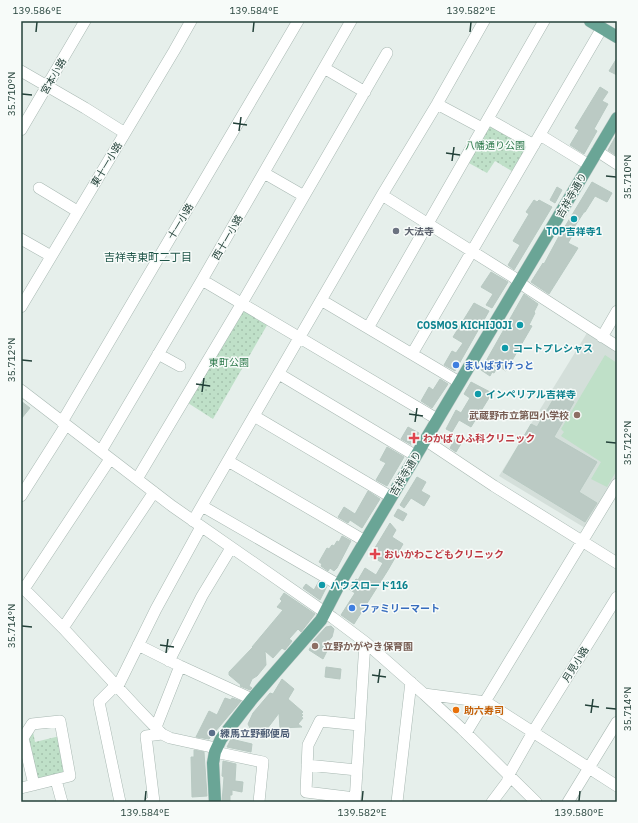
<svg xmlns="http://www.w3.org/2000/svg" width="638" height="823" viewBox="0 0 638 823" font-family="'IBM Plex Sans','Noto Sans JP',sans-serif">
<defs>
<pattern id="park-dots" width="8" height="8" patternUnits="userSpaceOnUse"><rect width="8" height="8" fill="#bfe0c8"/><path d="M2 2h.1M6 6h.1" fill="none" stroke="#a4c1ad" stroke-width="1.8" stroke-linecap="round"/></pattern>
</defs>
<rect width="100%" height="100%" fill="#e6efeb"/>
<path fill="#d4dfda" d="M587 333 617 353V477L585 528 499 476Z"/>
<path fill="url(#park-dots)" d="M489 124 527 144 529 149 515 173 495 161 487 173 467 162Z
M245 305 270 320 213 419 188 403Z
M32 727 35 742 60 736 65 776 36 781 26 739Z"/>
<path fill="#bfe0c8" d="M605 355 617 363V470L607 487 591 479 601 462 561 436 564 432 561 429Z"/>
<path fill="#bbcac4" stroke="#b8c9c2" d="M617 58V75L609 71Z
M600 87 608 92 602 101 608 104 594 129 597 131 584 154 570 145 579 130 575 128Z
M617 134V156L608 150Z
M592 182 612 193 607 202 595 196 585 212H584L573 229 572 233 573 234 568 243 578 248 549 294 531 282 543 263 544 264 558 238Z
M557 187 562 190 555 203 550 200Z
M534 200 537 202 539 200 552 207 514 270 508 265 520 245 513 241 529 214 526 212Z
M491 272 508 282 492 308 486 305 493 294 481 287Z
M524 294 538 304 534 312 535 313 529 325 532 326 506 371 498 366 494 373 492 372 490 376 481 370Z
M474 303 489 311 455 371 444 365 452 351 456 353 463 343 453 337Z
M440 379 448 384 432 408 421 401 429 387 433 390Z
M471 382 492 393 471 427 459 420 452 432 446 429 456 410 461 413 470 398 464 394Z
M557 393 574 402 554 437 597 462 579 492 597 503 585 522 503 472 531 424 537 427Z
M21 401 30 408 21 419Z
M408 427 419 433 412 445 401 439Z
M455 439 462 442 456 452 450 448Z
M387 447 404 457 387 486 376 480 386 463 380 460Z
M417 477 426 482 421 491 430 496 424 506 411 498 404 508 400 505Z
M368 491 380 499 362 528 350 520 348 523 338 517 344 507 355 514Z
M398 509 407 514 403 521 394 516Z
M390 523 396 530 392 537 403 544 388 570 354 624 341 615 355 593 349 589 356 579 358 580 365 568 376 575 383 563 370 556Z
M342 536 351 541 337 568 334 571 330 568 328 571 321 566 322 564 319 562 327 548 329 549 332 545 334 546 337 541 339 542Z
M319 581 327 586 320 600 303 588 306 584 314 590Z
M284 593 315 614 301 632 298 629 289 639 292 641 285 650 282 648 273 658 265 651 266 665 257 676 252 679 249 686 252 688 250 690 240 686 241 685 229 675V672L253 647H252L283 610 277 607 282 601 280 599Z
M331 626 334 629 332 637 322 648 327 651 323 659 309 650 314 640 326 627Z
M326 667 341 669 340 679 325 677Z
M282 679 294 689 288 699 303 712 301 714 303 715 301 717 303 718 298 724 302 727 280 728 279 713 267 729 268 733 265 736 262 734 260 736 250 728 248 724 253 713 270 693 273 694Z
M225 698 231 700 232 698 241 701 209 739 196 737 209 711 217 715Z
M231 739 252 744 251 752 227 747Z
M194 750 204 752 207 796 192 797 191 757H194Z
M223 761 236 764 235 781 243 782 242 792 232 790V795H230V802H222L224 777 222 776Z"/>
<g fill="none" stroke-linecap="round" stroke-linejoin="round">
<defs>
<path id="minor" d="M324 68 365 92
M21 71 85 108 125 133
M437 104 482 128
M488 119 534 145
M21 130 85 21
M540 135 589 165
M597 151 617 164
M264 173 304 196
M39 188 77 211
M382 195 513 277 527 288 617 346
M21 239 51 256
M202 280 437 419
M321 300 459 382
M21 307 174 51 191 21
M368 328 544 21
M602 337 617 311
M158 354 180 366
M412 354 602 28
M279 374 416 456
M21 390 172 506 333 618 365 642 424 694 486 702 617 786
M254 416 391 497
M62 422 298 21
M425 440 494 486 617 563
M101 451 202 280 351 21
M228 461 365 541
M137 479 242 303 387 53
M21 496 66 425
M202 506 339 585
M193 521 382 195 437 104 484 21
M21 586 63 628 137 708 162 734 170 738 216 748
M24 589 110 459
M63 628 154 492
M138 645 180 666 252 699
M169 661 202 596 231 548
M424 694 462 729 536 802
M156 727 180 666
M466 733 617 484
M215 752 263 762 259 802
M307 765 357 770
M508 776 533 732 617 597
M56 780 62 802
M21 788C37 784 54 780 70 776L60 721 32 724 23 738 34 785
M355 798 306 792 308 745 320 721 359 725
M120 802 99 702 113 688 118 686 156 609 201 527
M151 802H154L146 736 162 734
M355 802 365 642
M397 802 411 682
M492 802 510 778
M568 802 617 722"/>
<path id="major" d="M590 21 617 37
M215 802 213 763 215 752 221 739 252 699 321 620 339 585 617 118"/>
</defs>
<use href="#minor" stroke="#a8b8b2" stroke-width="12"/>
<use href="#major" stroke="#c2cac8" stroke-width="13"/>
<use href="#minor" stroke="#fff" stroke-width="11"/>
<use href="#major" stroke="#6aa596" stroke-width="12"/>
</g>
<path fill="none" stroke="#24423a" stroke-width="1.5" d="M36 32 37 22M253 32 254 22M470 32 471 22M22 94 32 95M233 123 247 125M239 131 241 117M446 153 460 155M452 161 454 147M606 176 616 177M22 360 32 361M196 384 210 386M202 392 204 378M409 414 423 416M415 422 417 408M606 442 616 443M22 626 32 627M160 645 174 647M166 653 168 639M372 675 386 677M378 683 380 669M585 705 599 707M606 708 616 709M591 713 593 699M145 801 146 791M362 801 363 791M579 801 580 791"/>
<g fill="#0f9aa8" stroke="#f7fbf9" stroke-width="1.5">
<circle cx="574" cy="219" r="4"/>
<circle cx="520" cy="325" r="4"/>
<circle cx="505" cy="348" r="4"/>
<circle cx="478" cy="394" r="4"/>
<circle cx="322" cy="585" r="4"/>
</g>
<circle fill="#6b7280" stroke="#f7fbf9" stroke-width="1.5" cx="396" cy="231" r="4"/>
<g fill="#3f7fe0" stroke="#f7fbf9" stroke-width="1.5">
<circle cx="456" cy="365" r="4"/>
<circle cx="352" cy="608" r="4"/>
</g>
<g fill="#8d6e63" stroke="#f7fbf9" stroke-width="1.5">
<circle cx="577" cy="415" r="4"/>
<circle cx="315" cy="646" r="4"/>
</g>
<g fill="#e0444e" stroke="#f7fbf9" stroke-width="1.5">
<path d="M412 432h4v4h4v4h-4v4h-4v-4h-4v-4h4z"/>
<path d="M373 548h4v4h4v4h-4v4h-4v-4h-4v-4h4z"/>
</g>
<circle fill="#e8710a" stroke="#f7fbf9" stroke-width="1.5" cx="456" cy="710" r="4"/>
<circle fill="#5c6f8a" stroke="#f7fbf9" stroke-width="1.5" cx="212" cy="733" r="4"/>
<g text-anchor="middle" stroke-width="3" stroke-linejoin="round" paint-order="stroke">
<g font-size="10" fill="#24423a" stroke="#f7fbf9">
<text transform="translate(53 76) rotate(-60)" y="4">宮本小路</text>
<text transform="translate(106 164) rotate(-59)" y="4">東十一小路</text>
<text transform="translate(571 195) rotate(-60)" y="4">吉祥寺通り</text>
<text transform="translate(180 221) rotate(-59)" y="4">十一小路</text>
<text transform="translate(227 237) rotate(-60)" y="4">西十一小路</text>
<text transform="translate(405 473) rotate(-59)" y="4">吉祥寺通り</text>
<text transform="translate(575 664) rotate(-58)" y="4">月見小路</text>
</g>
<g font-size="10" fill="#2d7a4b" stroke="#f7fbf9">
<text x="495" y="149">八幡通り公園</text>
<text x="229" y="366">東町公園</text>
</g>
<g font-size="10" font-weight="bold" fill="#5b616d" stroke="#f7fbf9" text-anchor="start">
<text x="404" y="235">大法寺</text>
</g>
<g font-size="10" font-weight="bold" fill="#0d838f" stroke="#f7fbf9" text-anchor="start">
<text x="574" y="235" text-anchor="middle">TOP吉祥寺1</text>
<text x="512" y="329" text-anchor="end">COSMOS KICHIJOJI</text>
<text x="513" y="352">コートプレシャス</text>
<text x="486" y="398">インペリアル吉祥寺</text>
<text x="330" y="589">ハウスロード116</text>
</g>
<g font-size="10" font-weight="bold" fill="#366cbe" stroke="#f7fbf9" text-anchor="start">
<text x="464" y="369">まいばすけっと</text>
<text x="360" y="612">ファミリーマート</text>
</g>
<g font-size="10" font-weight="bold" fill="#785e54" stroke="#f7fbf9" text-anchor="end">
<text x="569" y="419">武蔵野市立第四小学校</text>
<text x="323" y="650" text-anchor="start">立野かがやき保育園</text>
</g>
<g font-size="10" font-weight="bold" fill="#be3a42" stroke="#f7fbf9" text-anchor="start">
<text x="423" y="442">わかば ひふ科クリニック</text>
<text x="384" y="558">おいかわこどもクリニック</text>
</g>
<g font-size="10" font-weight="bold" fill="#c56008" stroke="#f7fbf9" text-anchor="start">
<text x="464" y="714">助六寿司</text>
</g>
<g font-size="10" font-weight="bold" fill="#4e5e75" stroke="#f7fbf9" text-anchor="start">
<text x="220" y="737">練馬立野郵便局</text>
</g>
<g font-size="11" fill="#1f5548" stroke="#f7fbf9">
<text x="148" y="261">吉祥寺東町二丁目</text>
</g>
</g>
<rect width="638" height="823" fill="none" stroke="#f7fbf9" stroke-width="44"/>
<rect x="22" y="22" width="594" height="779" fill="none" stroke="#24423a" stroke-width="1.5"/>
<g font-size="10" text-anchor="middle" fill="#24423a">
<text x="37" y="14">139.586°E</text>
<text x="254" y="14">139.584°E</text>
<text x="471" y="14">139.582°E</text>
<text transform="translate(11 94) rotate(-90)" y="4">35.710°N</text>
<text transform="translate(627 177) rotate(-90)" y="4">35.710°N</text>
<text transform="translate(11 360) rotate(-90)" y="4">35.712°N</text>
<text transform="translate(627 443) rotate(-90)" y="4">35.712°N</text>
<text transform="translate(11 626) rotate(-90)" y="4">35.714°N</text>
<text transform="translate(627 709) rotate(-90)" y="4">35.714°N</text>
<text x="145" y="816">139.584°E</text>
<text x="362" y="816">139.582°E</text>
<text x="579" y="816">139.580°E</text>
</g>
</svg>
